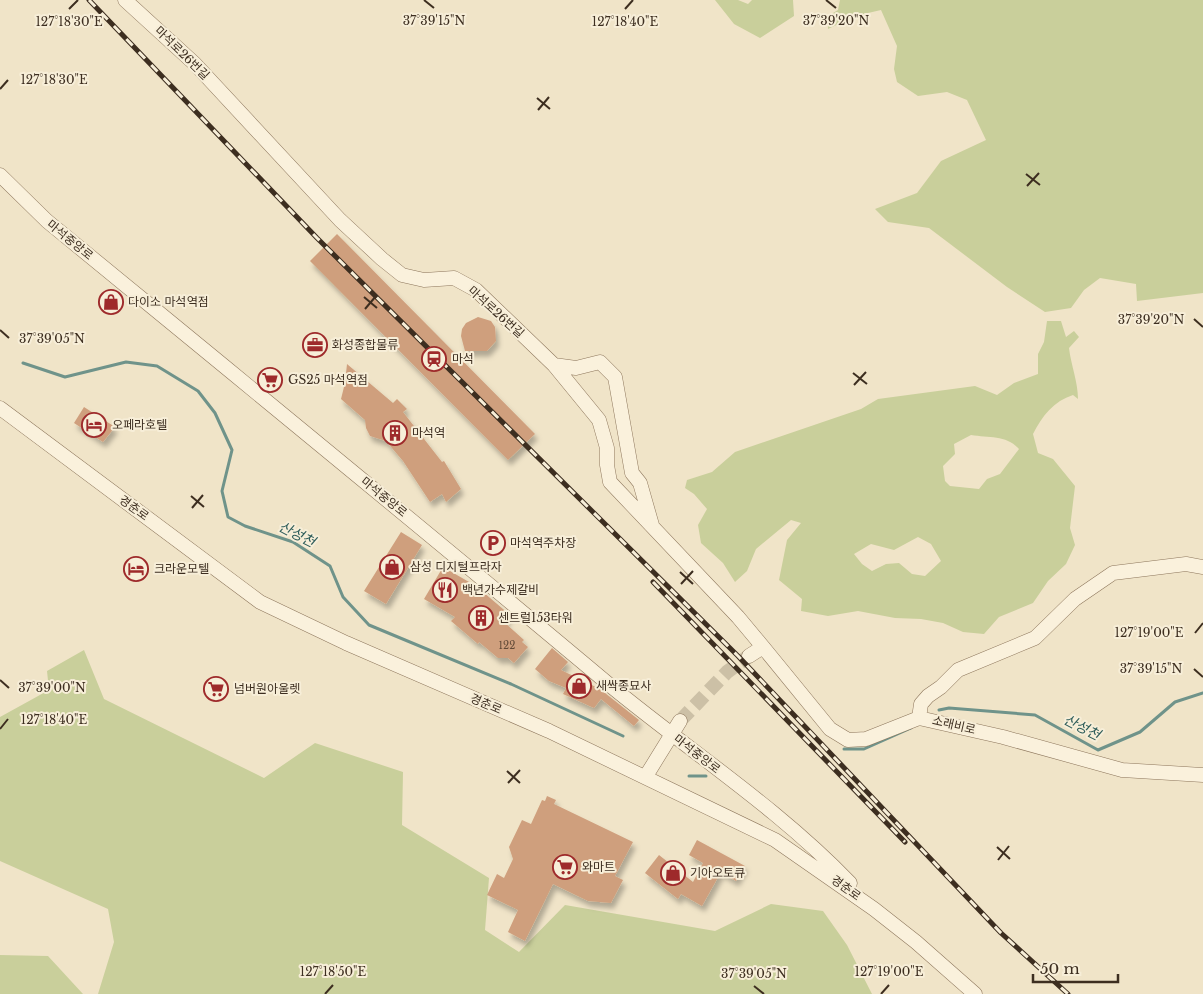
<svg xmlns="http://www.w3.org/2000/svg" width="1203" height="994" viewBox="0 0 1203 994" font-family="'Libre Baskerville','Noto Sans KR',serif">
<defs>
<filter id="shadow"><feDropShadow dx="3" dy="5.5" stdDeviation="2.5" flood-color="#0004"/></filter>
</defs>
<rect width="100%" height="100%" fill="#f0e4c8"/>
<path fill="#c9cf9b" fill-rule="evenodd" d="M715 0H738L748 4 752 0H793L794 16 760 38 734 24Z
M840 0H1203V293L1137 301 1136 284 1100 278 1084 290 1071 308 1045 312 1007 287 929 228 888 222 875 209 917 193 941 161 986 140 967 100 947 92 918 96 897 82 894 69 897 46 881 10 855 16 828 29V16L838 10Z
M1047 321H1061L1066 337 1074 331 1079 337 1069 348C1071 365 1078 382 1078 399L1073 395C1054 401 1042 416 1033 434L1038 453 1053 459 1075 486 1070 528 1075 545 1066 564 1048 581 1033 603 999 617 984 634 963 632 943 623 921 619 895 618 858 611 828 616 801 611 802 599 779 580 787 540 801 523 791 520 756 549 747 571 735 582 723 563 701 543 698 525 707 509 694 494 685 488 687 480 712 472 735 452 861 409 878 399 975 386 997 395 1014 383 1038 374V354L1044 342ZM971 435C989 438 1007 435 1019 449L1000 474 987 479 979 489 950 486 945 481 943 466 955 454 954 444ZM918 537 931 544 941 561 925 576 912 574 899 563 886 564 872 571 862 564 854 554 871 544 894 550Z
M84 650 104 699 264 778 315 743 403 772 402 825 489 878 485 930 519 952 565 905 715 931 771 904 823 911 847 945 872 994H98L114 942 108 909 0 861V717L49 690 47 671Z
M0 955 48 956 83 994H0Z"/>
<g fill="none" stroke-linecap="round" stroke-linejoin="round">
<path stroke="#6f938a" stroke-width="3" d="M23 363 65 377 126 362 157 366 198 391 215 413 232 450 222 491 228 517 245 526 293 542 330 566 343 597 369 625 511 684 623 736
M939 710 949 708 1035 715 1098 750 1140 732 1175 702 1203 693
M844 749H864L911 728
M689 776H706"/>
</g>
<path fill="#cf9f7d" filter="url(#shadow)" d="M337 234 535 434 508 460 310 261Z
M478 317 491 321 495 327 496 341 487 351H465L461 336 462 329 466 323Z
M347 364 393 403 397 399 407 409 403 412 442 462 444 461 461 489 446 502 442 494 430 502 403 461 386 441 370 436 366 428 365 420 341 399 345 383Z
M84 407 115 427 103 442 74 423Z
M401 532 422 545 386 604 364 591Z
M443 567 476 586 510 615 504 622 524 640 522 642 528 647 514 663 508 658H498L479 642 478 644 451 621 455 617 424 599Z
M552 648 568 662 561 670 600 689 639 720 634 726 601 699 594 708 563 694 566 688 549 681 535 669Z
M547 796 556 800 554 804 633 842 615 876 623 880 611 903 588 901 553 884 525 941 508 932 518 910 487 895 497 874 504 878 513 859 509 847 522 820 531 824 542 800 545 801Z
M697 840 745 866 736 881 721 872 702 906 681 894 678 899 645 873 659 855 693 882 703 863 689 855Z"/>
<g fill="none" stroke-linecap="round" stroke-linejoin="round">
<path stroke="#ccc0a6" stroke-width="14" stroke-dasharray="14 7" stroke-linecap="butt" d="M680 721 727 672 749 656"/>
<defs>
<path id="minor" d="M125 0 195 64 340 220 382 259 402 275 424 280 454 278 476 290 554 365 599 420 607 448V465L610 482 738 617 763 647
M0 175 47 221C236 376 425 530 612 687 691 752 779 809 850 883
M554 365 576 368 600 362 615 377 632 473 640 483 652 525
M0 408 260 602 346 643 549 731 775 840 874 909 916 942 975 994
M749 656 763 647 830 729 848 740 866 739 919 718 1003 737 1122 770 1203 775
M919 718 921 704 928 696 941 687 958 670 1035 638 1075 599 1113 573 1186 564 1203 567
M646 776 680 721"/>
</defs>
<use href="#minor" stroke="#8d765c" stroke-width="15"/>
<use href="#minor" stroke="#faf1dc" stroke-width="14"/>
<defs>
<path id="rail" d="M89 0 317 238 738 656 1001 933 1068 994
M653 582 905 842"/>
</defs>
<use href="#rail" stroke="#3d2e20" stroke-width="5"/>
<use href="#rail" stroke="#f7eed8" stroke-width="3" stroke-dasharray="9" stroke-linecap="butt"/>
</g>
<path fill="none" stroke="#3d2e20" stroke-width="2" d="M424 0 434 8M826 0 836 8M69 9 78 0M625 9 633 0M0 89 8 80M537 98 550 109M538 110 549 97M1026 174 1040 185M1027 186 1039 173M364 297 377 308M365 309 376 296M1194 319 1203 327M0 330 9 338M853 373 867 384M854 385 866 372M191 496 204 507M192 508 203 495M680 572 693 584M681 584 693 571M1195 633 1203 623M1194 669 1203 677M0 680 9 688M0 729 8 719M507 771 520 783M508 783 520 770M997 847 1010 859M998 860 1009 846M754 986 764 994M325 994 333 985M881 994 889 985"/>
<defs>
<symbol id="shop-ring" viewBox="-11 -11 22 22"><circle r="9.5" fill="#f7eed8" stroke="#9e2a2b" stroke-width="1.5"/><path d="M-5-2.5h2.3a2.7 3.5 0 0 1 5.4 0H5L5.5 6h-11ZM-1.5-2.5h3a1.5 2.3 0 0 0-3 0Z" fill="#9e2a2b"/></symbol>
<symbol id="office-ring" viewBox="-11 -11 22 22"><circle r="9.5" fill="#f7eed8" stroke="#9e2a2b" stroke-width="1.5"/><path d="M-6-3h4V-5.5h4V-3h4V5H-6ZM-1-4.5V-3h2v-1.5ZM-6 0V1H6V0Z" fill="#9e2a2b"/></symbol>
<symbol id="station-ring" viewBox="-11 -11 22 22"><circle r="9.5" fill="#f7eed8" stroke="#9e2a2b" stroke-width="1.5"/><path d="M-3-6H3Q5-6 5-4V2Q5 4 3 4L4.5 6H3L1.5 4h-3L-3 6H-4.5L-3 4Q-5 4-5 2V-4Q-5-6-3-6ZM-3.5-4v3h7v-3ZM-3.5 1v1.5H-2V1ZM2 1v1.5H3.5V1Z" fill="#9e2a2b"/></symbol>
<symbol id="supermarket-ring" viewBox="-11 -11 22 22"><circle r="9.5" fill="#f7eed8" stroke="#9e2a2b" stroke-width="1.5"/><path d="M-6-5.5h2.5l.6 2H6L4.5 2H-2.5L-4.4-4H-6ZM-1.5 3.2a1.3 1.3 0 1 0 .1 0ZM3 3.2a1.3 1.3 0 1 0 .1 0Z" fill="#9e2a2b"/></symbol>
<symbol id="hotel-ring" viewBox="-11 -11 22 22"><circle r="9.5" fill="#f7eed8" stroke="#9e2a2b" stroke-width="1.5"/><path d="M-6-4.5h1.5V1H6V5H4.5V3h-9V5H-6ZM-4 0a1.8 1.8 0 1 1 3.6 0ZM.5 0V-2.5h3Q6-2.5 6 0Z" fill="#9e2a2b"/></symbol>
<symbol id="building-ring" viewBox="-11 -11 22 22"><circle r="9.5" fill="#f7eed8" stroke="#9e2a2b" stroke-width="1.5"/><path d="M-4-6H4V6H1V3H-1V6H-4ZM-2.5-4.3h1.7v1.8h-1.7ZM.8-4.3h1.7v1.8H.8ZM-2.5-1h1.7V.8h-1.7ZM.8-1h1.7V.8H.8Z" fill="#9e2a2b"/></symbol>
<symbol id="parking-ring" viewBox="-11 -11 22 22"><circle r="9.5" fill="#f7eed8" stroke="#9e2a2b" stroke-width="1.5"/><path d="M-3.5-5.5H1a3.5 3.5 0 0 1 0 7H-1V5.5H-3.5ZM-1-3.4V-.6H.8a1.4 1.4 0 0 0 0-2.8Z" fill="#9e2a2b"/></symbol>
<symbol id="restaurant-ring" viewBox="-11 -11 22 22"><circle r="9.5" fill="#f7eed8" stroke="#9e2a2b" stroke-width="1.5"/><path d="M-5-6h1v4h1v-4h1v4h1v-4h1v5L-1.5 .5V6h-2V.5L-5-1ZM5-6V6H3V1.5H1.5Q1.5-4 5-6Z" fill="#9e2a2b"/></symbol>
</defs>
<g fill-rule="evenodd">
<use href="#shop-ring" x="97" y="288" width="28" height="28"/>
<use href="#office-ring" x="301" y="331" width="28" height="28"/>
<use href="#station-ring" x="420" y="345" width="28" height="28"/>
<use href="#supermarket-ring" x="256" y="366" width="28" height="28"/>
<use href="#hotel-ring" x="80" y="411" width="28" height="28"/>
<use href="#building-ring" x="381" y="419" width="28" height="28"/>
<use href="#parking-ring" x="479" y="529" width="28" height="28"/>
<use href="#shop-ring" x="378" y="553" width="28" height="28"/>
<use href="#hotel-ring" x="122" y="555" width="28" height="28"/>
<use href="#restaurant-ring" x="431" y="576" width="28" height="28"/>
<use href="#building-ring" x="467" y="604" width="28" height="28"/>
<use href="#shop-ring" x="565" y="672" width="28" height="28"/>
<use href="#supermarket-ring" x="202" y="675" width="28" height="28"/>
<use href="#supermarket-ring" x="551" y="853" width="28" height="28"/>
<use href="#shop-ring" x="659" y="859" width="28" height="28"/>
</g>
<g text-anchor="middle" stroke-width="4" stroke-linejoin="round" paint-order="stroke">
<g font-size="10" fill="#624a37">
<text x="507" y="649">122</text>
</g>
<g font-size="12" fill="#3d2e20" stroke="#f7eed8">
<text transform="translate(182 53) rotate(44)" y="4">마석로26번길</text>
<text transform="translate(70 240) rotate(39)" y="4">마석중앙로</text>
<text transform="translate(496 312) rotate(42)" y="4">마석로26번길</text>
<text transform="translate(384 497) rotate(39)" y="4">마석중앙로</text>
<text transform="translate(134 508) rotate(36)" y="4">경춘로</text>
<text transform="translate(486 704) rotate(23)" y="4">경춘로</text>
<text transform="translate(954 725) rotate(13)" y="4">소래비로</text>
<text transform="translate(697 754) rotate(38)" y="4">마석중앙로</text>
<text transform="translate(846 888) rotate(36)" y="4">경춘로</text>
</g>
<g font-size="12" fill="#3d2e20" stroke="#f7eed8" text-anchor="start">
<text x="128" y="306">다이소 마석역점</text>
<text x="332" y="349">화성종합물류</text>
<text x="452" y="363">마석</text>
<text x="288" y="384">GS25 마석역점</text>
<text x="112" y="429">오페라호텔</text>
<text x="412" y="437">마석역</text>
<text x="510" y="547">마석역주차장</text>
<text x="410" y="571">삼성 디지털프라자</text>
<text x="154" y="573">크라운모텔</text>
<text x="462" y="594">백년가수제갈비</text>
<text x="498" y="622">센트럴153타워</text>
<text x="596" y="690">새싹종묘사</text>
<text x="234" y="693">넘버원아울렛</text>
<text x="582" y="871">와마트</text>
<text x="690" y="877">기아오토큐</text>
</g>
<g font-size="14" font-style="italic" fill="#2f5d5a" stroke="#f7eed8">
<text transform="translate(297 534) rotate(27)" y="5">산성천</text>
<text transform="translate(1082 727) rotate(27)" y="5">산성천</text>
</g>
</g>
<g font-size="12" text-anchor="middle" fill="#3d2e20" stroke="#f7eed8" stroke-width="4" stroke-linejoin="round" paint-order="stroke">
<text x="434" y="25">37°39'15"N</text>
<text x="836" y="25">37°39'20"N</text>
<text x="69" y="26">127°18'30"E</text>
<text x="625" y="26">127°18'40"E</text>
<text x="54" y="84">127°18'30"E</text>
<text x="1151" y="324">37°39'20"N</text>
<text x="52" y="343">37°39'05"N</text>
<text x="1149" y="637">127°19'00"E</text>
<text x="1151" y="673">37°39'15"N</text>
<text x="52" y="692">37°39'00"N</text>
<text x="54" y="724">127°18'40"E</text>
<text x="333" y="976">127°18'50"E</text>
<text x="889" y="976">127°19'00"E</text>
<text x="754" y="978">37°39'05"N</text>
</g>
<path d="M1033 974v8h85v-8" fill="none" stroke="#3d2e20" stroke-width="2.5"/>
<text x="1040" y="974" font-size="15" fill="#3d2e20" stroke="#f7eed8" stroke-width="4" paint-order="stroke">50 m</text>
</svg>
